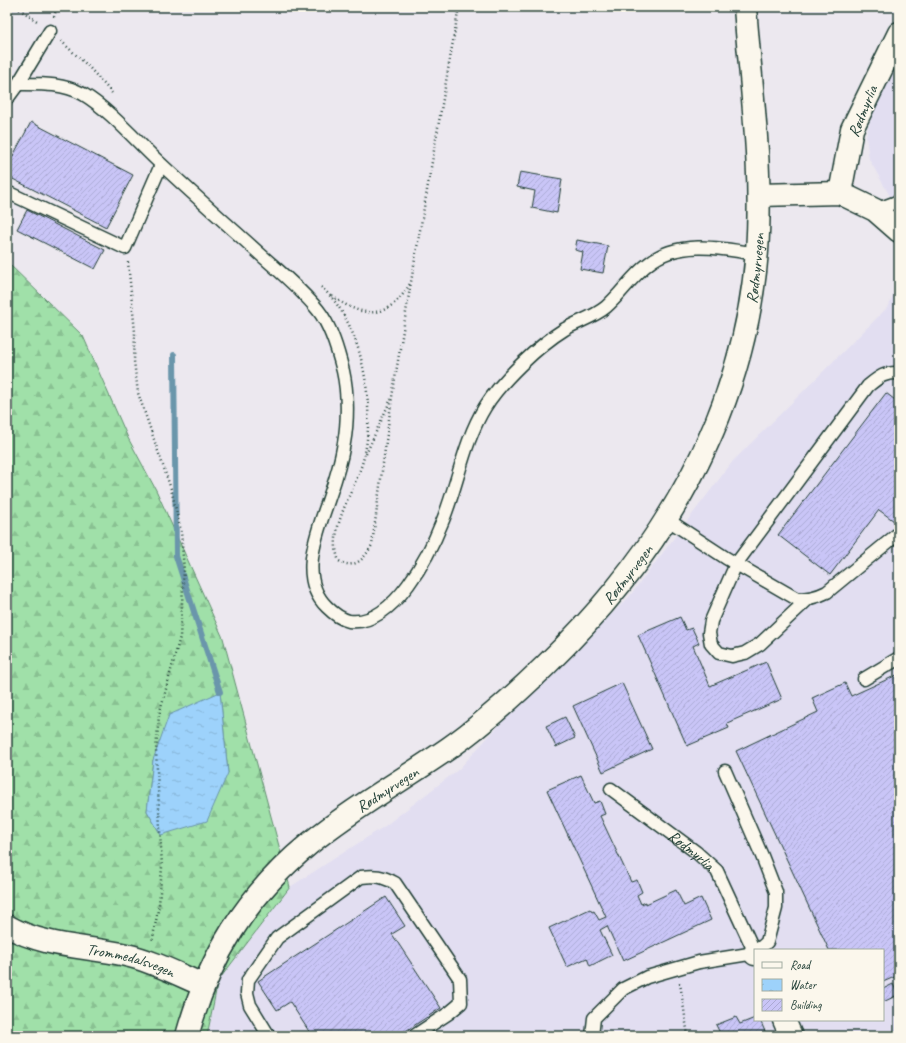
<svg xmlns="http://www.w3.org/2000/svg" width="906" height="1043" viewBox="0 0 906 1043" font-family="Caveat,sans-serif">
<defs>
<pattern id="forest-firs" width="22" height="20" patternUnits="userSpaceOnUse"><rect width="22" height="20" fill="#a0e0a9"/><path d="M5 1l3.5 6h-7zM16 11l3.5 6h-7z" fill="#89c192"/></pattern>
<pattern id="water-ripples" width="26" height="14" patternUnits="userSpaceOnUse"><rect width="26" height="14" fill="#9dd2fb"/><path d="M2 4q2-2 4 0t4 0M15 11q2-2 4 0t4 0" fill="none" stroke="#87b5d8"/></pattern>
<pattern id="building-hatch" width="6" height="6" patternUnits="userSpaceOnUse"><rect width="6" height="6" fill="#c9c5f7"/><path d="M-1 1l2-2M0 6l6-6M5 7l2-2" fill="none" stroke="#acaad4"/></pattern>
</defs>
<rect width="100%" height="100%" fill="#ece8ef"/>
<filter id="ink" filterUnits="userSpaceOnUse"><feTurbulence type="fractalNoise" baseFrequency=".025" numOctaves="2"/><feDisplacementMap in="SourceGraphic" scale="8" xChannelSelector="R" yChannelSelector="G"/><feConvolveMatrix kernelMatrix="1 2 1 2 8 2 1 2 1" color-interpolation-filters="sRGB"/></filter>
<g filter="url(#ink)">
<path fill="#e2def1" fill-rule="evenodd" d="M899 58V212L869 159 866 136 874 107Z
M899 280V1036H207L218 981 290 887 385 826 459 769 503 721 629 597 733 461 889 306ZM755 950H883V1020H755Z"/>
<path fill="url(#forest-firs)" stroke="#608e6e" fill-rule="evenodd" d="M7 262 83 336 128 438 156 490 223 638 290 887 218 981 207 1036H7ZM220 692 228 773 161 835 147 811 153 760Z"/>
<path fill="url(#water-ripples)" stroke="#6b96ab" d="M220 692 228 773 207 821 161 835 147 811 153 760 169 715Z"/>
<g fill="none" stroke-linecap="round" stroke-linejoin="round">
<path stroke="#6b96ab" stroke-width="6" d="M174 355 176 556 220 692"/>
</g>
<path fill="url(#building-hatch)" stroke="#1f3d34" d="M31 122 133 175 106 227 7 176V167Z
M520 172 562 179 557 213 532 208 535 191 517 187Z
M27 210 105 250 95 269 17 229Z
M577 240 608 246 603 273 580 269 583 252 575 250Z
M886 393 899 403V514L894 521 879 510 830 575 778 535Z
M680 617 686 630 692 628 699 643 693 646 710 686 766 662 782 699 727 723 729 728 687 746 638 635Z
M899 674V975L883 982V950H829L736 751 818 712 812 698 845 683 851 696Z
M622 683 652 749 603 772 573 706Z
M565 717 575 738 556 747 546 726Z
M581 775 594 803 600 801 605 814 600 816 631 882 637 880 642 892 637 895 641 904 646 902V904L676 890 684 906 701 898 711 920 623 961 607 926 600 930 612 955 590 966 587 958 567 967 549 928 590 909 592 912 594 911 599 920 606 917 547 790Z
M386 897 405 926 392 934 441 1008 398 1036H312L290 1002 277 1010 258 981Z
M893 984 898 995 883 1002V989Z
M736 1017 740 1024 755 1018V1020H760L767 1036H712L720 1033 716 1025Z"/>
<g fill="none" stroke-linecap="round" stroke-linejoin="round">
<defs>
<g id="service">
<path d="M50 31 18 84C41 84 62 83 83 94 109 109 139 144 162 165 194 195 227 224 260 254 280 272 301 289 318 310 331 326 338 351 343 371 348 393 348 421 344 443 341 461 336 478 330 495 319 529 296 577 327 607 333 613 341 619 349 621 394 627 430 553 443 520 458 483 464 441 485 407 501 381 539 345 565 329 579 321 594 317 606 307 621 294 632 276 648 264 677 239 722 248 757 254"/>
<path d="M7 99 18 84"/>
<path d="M7 192 125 248 161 165"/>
<path d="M875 210 899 201"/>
<path d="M668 520 726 558 797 599C809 599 817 597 827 592L899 533"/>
<path d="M808 599 760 644 745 653 732 656 719 653 711 644 709 633 711 621 736 564 868 386C879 377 885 372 899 373"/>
<path d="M864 679 899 658"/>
<path d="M725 771 762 856 776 892V908L767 942 758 950"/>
<path id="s1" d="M611 789 696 852 717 871 755 953"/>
<path d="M269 1036 250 1005 247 993 248 980 277 938 361 877C375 875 382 876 395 883L460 979 461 1003 449 1013 414 1036"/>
<path d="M592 1036 594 1018 623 989 647 977 699 962 755 953"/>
</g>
<path id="minor" d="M899 33 852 129 840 193 875 210 899 231
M759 195 840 193
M755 953V954
M784 1020 791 1036"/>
<g id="tertiary">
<path id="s2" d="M187 1036C209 957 245 897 309 844 353 808 403 780 449 748 483 724 515 695 545 666 662 553 744 418 757 251 763 170 751 88 745 7"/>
</g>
<g id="secondary">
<path id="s3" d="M7 926C44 947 85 946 126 955 153 961 177 974 203 985"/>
</g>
</defs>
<use href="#service" stroke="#1f3d34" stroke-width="15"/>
<use href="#minor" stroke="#1f3d34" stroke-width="25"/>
<use href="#tertiary" stroke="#1f3d34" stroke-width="25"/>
<use href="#secondary" stroke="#1f3d34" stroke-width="25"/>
<path stroke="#1f3d34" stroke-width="2.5" stroke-dasharray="1 3" stroke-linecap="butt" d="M16 7 37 21
M54 17 57 7
M61 41 88 66 112 93
M128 262 135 332 134 361 138 393 171 489 181 531 184 570 180 637 159 715 156 750 162 867 159 905 152 942
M321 287C363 322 376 406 364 457 356 490 326 528 339 561 355 570 364 559 372 545L392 397 411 282
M332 296C365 320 390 319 411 282L459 7
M366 454 391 399
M680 983 688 1036
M163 1036 165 1029"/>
<use href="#service" stroke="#fbf7ec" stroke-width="12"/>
<use href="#minor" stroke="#fbf7ec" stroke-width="22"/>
<use href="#tertiary" stroke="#fbf7ec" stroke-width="22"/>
<use href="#secondary" stroke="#fbf7ec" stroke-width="22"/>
</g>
</g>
<g text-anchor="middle" stroke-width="3" stroke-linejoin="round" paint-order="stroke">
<g font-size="16" fill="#1f3d34" stroke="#fbf7ec">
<text transform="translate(862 111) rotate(-68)" y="6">Rødmyrlia</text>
<text dy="6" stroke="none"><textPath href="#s2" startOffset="987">Rødmyrvegen</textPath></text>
<text dy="6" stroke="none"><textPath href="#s2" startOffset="651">Rødmyrvegen</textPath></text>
<text dy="6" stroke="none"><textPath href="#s2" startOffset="327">Rødmyrvegen</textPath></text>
<text dy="6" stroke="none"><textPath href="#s1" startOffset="101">Rødmyrlia</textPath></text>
<text dy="6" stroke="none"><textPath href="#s3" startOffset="129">Trommedalsvegen</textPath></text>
</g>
</g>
<rect width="906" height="1043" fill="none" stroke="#fbf7ec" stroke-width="24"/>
<rect x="12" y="12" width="882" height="1019" fill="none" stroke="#1f3d34" stroke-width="1.5" filter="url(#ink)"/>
<rect x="754" y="949" width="130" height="72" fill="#fbf7ec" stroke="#a3ada2"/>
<rect x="762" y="962" width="20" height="6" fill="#fbf7ec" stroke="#a3ada2"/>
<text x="790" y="969" font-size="12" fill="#1f3d34">Road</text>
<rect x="762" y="979" width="20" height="12" fill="url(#water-ripples)" stroke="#a3ada2"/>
<text x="790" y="989" font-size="12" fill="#1f3d34">Water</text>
<rect x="762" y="999" width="20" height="12" fill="url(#building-hatch)" stroke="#a3ada2"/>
<text x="790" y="1009" font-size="12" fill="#1f3d34">Building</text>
</svg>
